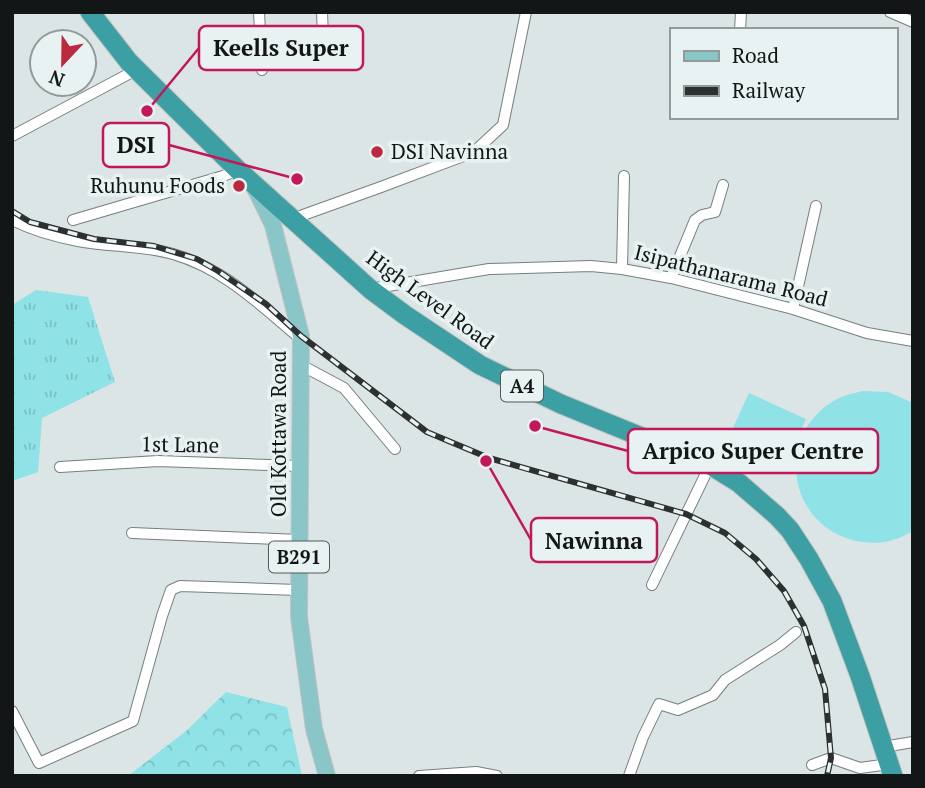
<svg xmlns="http://www.w3.org/2000/svg" width="925" height="788" viewBox="0 0 925 788" font-family="'PT Serif',serif">
<defs>
<pattern id="grass-tufts" width="24" height="20" patternUnits="userSpaceOnUse" patternTransform="scale(1.75)"><rect width="24" height="20" fill="#8fe2e5"/><path d="M3 7l-1-3M5 7V3M7 7l1-3M15 17l-1-3M17 17v-4M19 17l1-3" fill="none" stroke="#7ac1c4"/></pattern>
<pattern id="forest-crowns" width="20" height="18" patternUnits="userSpaceOnUse" patternTransform="scale(1.75)"><rect width="20" height="18" fill="#8fe2e5"/><path d="M2 6a3 3 0 1 1 6 0M12 15a3 3 0 1 1 6 0" fill="none" stroke="#7ac1c4"/></pattern>
</defs>
<rect width="100%" height="100%" fill="#dce5e5"/>
<path fill="url(#grass-tufts)" d="M36 290 88 297 115 382 42 418 38 472 12 481V305Z"/>
<path fill="url(#forest-crowns)" d="M226 692 287 707 302 776H128L186 731Z"/>
<path fill="#8fe2e5" d="M863 391 888 392 913 403V531C907 534 900 538 893 540 881 544 868 543 856 541 786 525 774 433 837 399 845 395 855 393 863 391Z
M749 393 806 419 783 469 726 443Z"/>
<g fill="none" stroke-linecap="round" stroke-linejoin="round">
<defs>
<path id="street" d="M259 12 262 70
M322 12 323 36
M890 12 913 22
M740 30 741 12
M12 136 136 70
M292 219 381 187 474 152 503 125 526 12
M12 220C32 230 57 237 78 241 109 247 143 245 173 254 225 269 260 305 301 339
M73 220 223 176 238 170
M622 269 624 176
M671 278 695 220 702 215 715 212 723 185
M370 289 489 269 591 266 622 269 671 278 793 309 867 333 913 341
M793 309 816 206
M301 365 344 388 395 449
M60 467 158 461 299 466
M132 533 299 540
M652 585 710 465
M12 711 39 763 133 721 162 616 171 590 180 586 298 590
M883 747 913 742
M812 765 831 758 860 768 889 764
M419 776 476 772 497 776
M629 776 643 737 659 704 678 710 713 695 725 680 780 645 796 632"/>
<path id="primary" d="M255 188 273 225 301 336 299 617 314 729 327 776"/>
<path id="highway" d="M90 12 129 62 238 170 370 289 405 315 480 365 561 404 710 465 739 483 777 516 790 530 809 559 832 601 860 676 893 776"/>
</defs>
<use href="#street" stroke="#767e7e" stroke-width="12"/>
<use href="#primary" stroke="#c2c2c2" stroke-width="18"/>
<use href="#highway" stroke="#c2c2c2" stroke-width="21"/>
<use href="#street" stroke="#fff" stroke-width="10"/>
<use href="#primary" stroke="#8ac5c8" stroke-width="16"/>
<use href="#highway" stroke="#3c9fa3" stroke-width="19"/>
<defs>
<path id="rail" d="M12 211 30 222 94 239 154 246 197 259 218 271 266 304 301 336 427 432 489 458 686 514 725 533 756 559 784 591 804 626 825 689 831 758 827 776"/>
</defs>
<use href="#rail" stroke="#2d3030" stroke-width="6"/>
<use href="#rail" stroke="#e9f2f2" stroke-width="3.5" stroke-dasharray="10" stroke-linecap="butt"/>
</g>
<g fill="#ba293d" stroke="#e9f2f2" stroke-width="2.5">
<circle cx="377" cy="152" r="7"/>
<circle cx="239" cy="186" r="7"/>
</g>
<g text-anchor="middle" stroke-width="7" stroke-linejoin="round" paint-order="stroke">
<g fill="#e9f2f2" stroke="#535858" stroke-width="2">
<rect x="501" y="370.5" width="42" height="31" rx="5"/>
<rect x="269" y="541.5" width="60" height="31" rx="5"/>
</g>
<g font-size="19" font-weight="bold" fill="#131616">
<text x="522" y="393">A4</text>
<text x="299" y="564">B291</text>
</g>
<g font-size="21" fill="#131616" stroke="#e9f2f2" text-anchor="start">
<text x="391" y="159">DSI Navinna</text>
<text x="225" y="193" text-anchor="end">Ruhunu Foods</text>
</g>
<g font-size="21" fill="#131616" stroke="#e9f2f2">
<text transform="translate(731 276) rotate(14)" y="7">Isipathanarama Road</text>
<text transform="translate(430 300) rotate(36)" y="7">High Level Road</text>
<text transform="translate(279 434) rotate(-90)" y="7">Old Kottawa Road</text>
<text transform="translate(180 445) rotate(1)" y="7">1st Lane</text>
</g>
</g>
<path fill="none" stroke="#c2185b" stroke-width="2.5" d="M147 111L199 48M297 179L169 145M535 426L628 451M486 461L531 540"/>
<g fill="#c2185b" stroke="#e9f2f2" stroke-width="2.5">
<circle cx="147" cy="111" r="7"/>
<circle cx="297" cy="179" r="7"/>
<circle cx="535" cy="426" r="7"/>
<circle cx="486" cy="461" r="7"/>
</g>
<g fill="#e9f2f2" stroke="#c2185b" stroke-width="2.5">
<rect x="199" y="26" width="164" height="44" rx="7"/>
<rect x="103" y="123" width="66" height="44" rx="7"/>
<rect x="628" y="429" width="250" height="44" rx="7"/>
<rect x="531" y="518" width="126" height="44" rx="7"/>
</g>
<g font-size="23" text-anchor="middle" font-weight="bold" fill="#131616">
<text x="281" y="56">Keells Super</text>
<text x="136" y="153">DSI</text>
<text x="753" y="459">Arpico Super Centre</text>
<text x="594" y="549">Nawinna</text>
</g>
<rect width="925" height="788" fill="none" stroke="#131616" stroke-width="28"/>
<rect x="670" y="28" width="228" height="91" fill="#e9f2f2" stroke="#939a9a" stroke-width="2"/>
<rect x="684" y="51" width="35" height="10" fill="#8ac5c8" stroke="#939a9a" stroke-width="2"/>
<text x="732" y="63" font-size="21" fill="#131616">Road</text>
<rect x="684" y="86" width="35" height="10" fill="#2d3030" stroke="#939a9a" stroke-width="2"/>
<text x="732" y="98" font-size="21" fill="#131616">Railway</text>
<g transform="translate(63 63) rotate(202)"><circle r="33" fill="#e9f2f2" stroke="#939a9a" stroke-width="2"/>
<path d="M0-5L12 26L0 18L-12 26Z" fill="#ba293d"/>
<text y="-10" font-size="19" font-weight="bold" text-anchor="middle" fill="#131616">N</text>
</g>
</svg>
